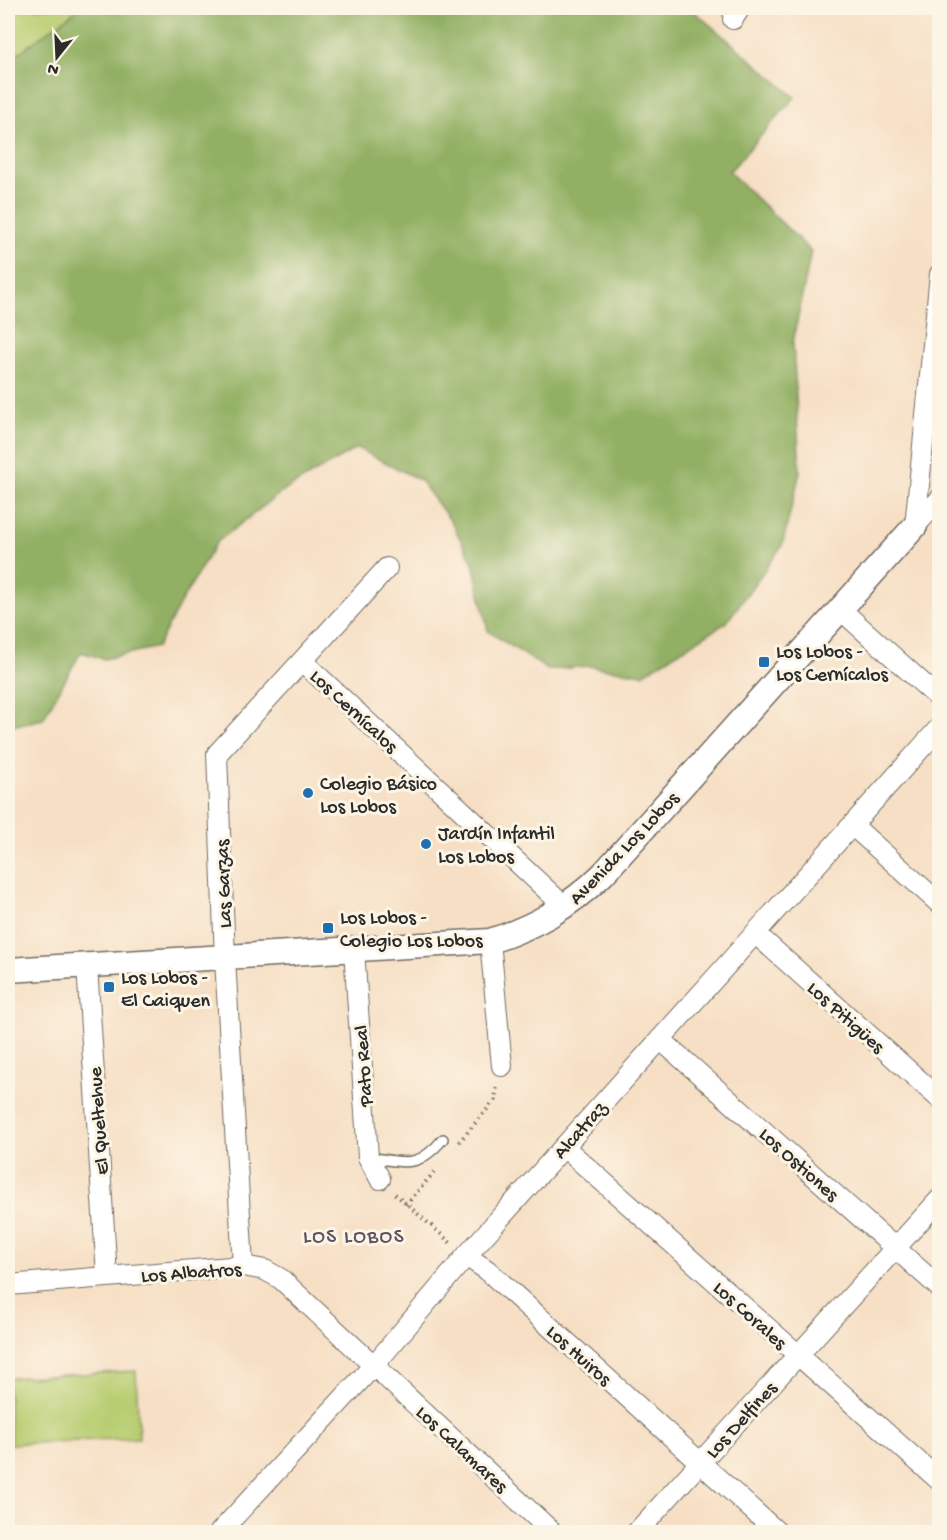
<svg xmlns="http://www.w3.org/2000/svg" width="947" height="1540" viewBox="0 0 947 1540" font-family="'Gochi Hand',sans-serif">
<rect width="100%" height="100%" fill="#fcf5e5"/>
<filter id="ink" filterUnits="userSpaceOnUse"><feTurbulence type="fractalNoise" baseFrequency=".0167" numOctaves="2"/><feDisplacementMap in="SourceGraphic" scale="12" xChannelSelector="R" yChannelSelector="G"/><feConvolveMatrix kernelMatrix="1 2 1 2 8 2 1 2 1" color-interpolation-filters="sRGB"/></filter>
<filter id="wash" filterUnits="userSpaceOnUse"><feTurbulence type="fractalNoise" baseFrequency=".008" numOctaves="4" result="noise"/><feDisplacementMap in="SourceGraphic" scale="24" xChannelSelector="R" yChannelSelector="G"/><feGaussianBlur stdDeviation="1.35" result="paint"/><feColorMatrix in="noise" values="0 0 0 0 0 0 0 0 0 0 0 0 0 0 0 0 0 1.4 0 .05"/><feComposite in="paint" operator="in"/></filter>
<g filter="url(#wash)">
<rect width="100%" height="100%" fill="#f6dfc4"/>
<path fill="#b8cd71" stroke="#727c4e" stroke-width="1.5" d="M8 8H80L8 61Z
M136 1371 139 1438 10 1444 8 1378Z"/>
<path fill="#92b063" stroke="#5e6e47" stroke-width="1.5" d="M80 8H690L795 97 729 172 811 251 793 342 800 472 782 546 726 623 643 674 588 666 548 670 488 631 473 562 450 520 420 480 357 448 283 491 216 543 182 600 157 647 104 659 81 652 43 719 8 727V61Z"/>
</g>
<g filter="url(#ink)">
<g fill="none" stroke-linecap="round" stroke-linejoin="round">
<defs>
<path id="service" d="M368 1157C405 1162 417 1170 443 1139"/>
<path id="minor" d="M733 19 740 8
M915 526 940 274
M915 526 940 499
M840 609 940 699
M302 661 565 907
M852 825 940 904
M755 933 940 1099
M490 941 502 1066
M354 949 368 1157 380 1179
M87 966 107 1276
M660 1039 940 1288
M564 1147 940 1481
M466 1256 487 1270 777 1532
M243 1266 225 959 217 754 387 568
M8 1285 243 1266 265 1270 281 1279 552 1532
M220 1532 375 1364 466 1256 940 727
M637 1532 940 1199"/>
<path id="tertiary" d="M8 970 490 941C535 927 569 907 603 874L915 526"/>
</defs>
<use href="#service" stroke="#726a61" stroke-width="12"/>
<use href="#minor" stroke="#726a61" stroke-width="22"/>
<use href="#tertiary" stroke="#726a61" stroke-width="27"/>
<path stroke="#726a61" stroke-width="4" stroke-dasharray="1.5 4.5" stroke-linecap="butt" d="M459 1142 495 1100 497 1085
M395 1194 451 1243
M406 1205 435 1171"/>
<use href="#service" stroke="#fff" stroke-width="9"/>
<use href="#minor" stroke="#fff" stroke-width="20"/>
<use href="#tertiary" stroke="#fff" stroke-width="24"/>
</g>
</g>
<g fill="#1f6fb2" stroke="#fcf5e5" stroke-width="2">
<rect x="758" y="656" width="12" height="12" rx="3"/>
<circle cx="308" cy="793" r="6"/>
<circle cx="426" cy="844" r="6"/>
<rect x="322" y="922" width="12" height="12" rx="3"/>
<rect x="103" y="981" width="12" height="12" rx="3"/>
</g>
<g text-anchor="middle" stroke-width="6" stroke-linejoin="round" paint-order="stroke">
<g font-size="20" fill="#2b2b2b" stroke="#fcf5e5" text-anchor="start">
<text x="776" y="657">Los Lobos -<tspan x="776" dy="23">Los Cernícalos</tspan></text>
<text x="320" y="789">Colegio Básico<tspan x="320" dy="23">Los Lobos</tspan></text>
<text x="438" y="839">Jardín Infantil<tspan x="438" dy="23">Los Lobos</tspan></text>
<text x="340" y="923">Los Lobos -<tspan x="340" dy="23">Colegio Los Lobos</tspan></text>
<text x="121" y="983">Los Lobos -<tspan x="121" dy="23">El Caiquen</tspan></text>
</g>
<g font-size="20" fill="#2b2b2b" stroke="#fcf5e5">
<text transform="translate(355 710) rotate(43)" y="7">Los Cernícalos</text>
<text transform="translate(623 847) rotate(-46)" y="7">Avenida Los Lobos</text>
<text transform="translate(222 884) rotate(-92)" y="7">Las Garzas</text>
<text transform="translate(847 1016) rotate(42)" y="7">Los Pitigües</text>
<text transform="translate(362 1066) rotate(-94)" y="7">Pato Real</text>
<text transform="translate(97 1121) rotate(-94)" y="7">El Queltehue</text>
<text transform="translate(579 1129) rotate(-48)" y="7">Alcatraz</text>
<text transform="translate(800 1163) rotate(42)" y="7">Los Ostiones</text>
<text transform="translate(191 1271) rotate(-4)" y="7">Los Albatros</text>
<text transform="translate(751 1314) rotate(42)" y="7">Los Corales</text>
<text transform="translate(580 1354) rotate(42)" y="7">Los Huiros</text>
<text transform="translate(740 1419) rotate(-48)" y="7">Los Delfines</text>
<text transform="translate(463 1448) rotate(43)" y="7">Los Calamares</text>
</g>
<g font-size="21" letter-spacing="1.5" fill="#5e5366" stroke="#fcf5e5">
<text x="354" y="1242">LOS LOBOS</text>
</g>
</g>
<rect width="947" height="1540" fill="none" stroke="#fcf5e5" stroke-width="30"/>
<g transform="translate(57 57) rotate(198)" stroke="#fcf5e5" stroke-width="4.5" paint-order="stroke">
<path d="M0-4.5L10 22L0 15L-10 22Z" fill="#2b2b2b"/>
<text y="-9" font-size="16" font-weight="bold" text-anchor="middle" fill="#2b2b2b">N</text>
</g>
</svg>
